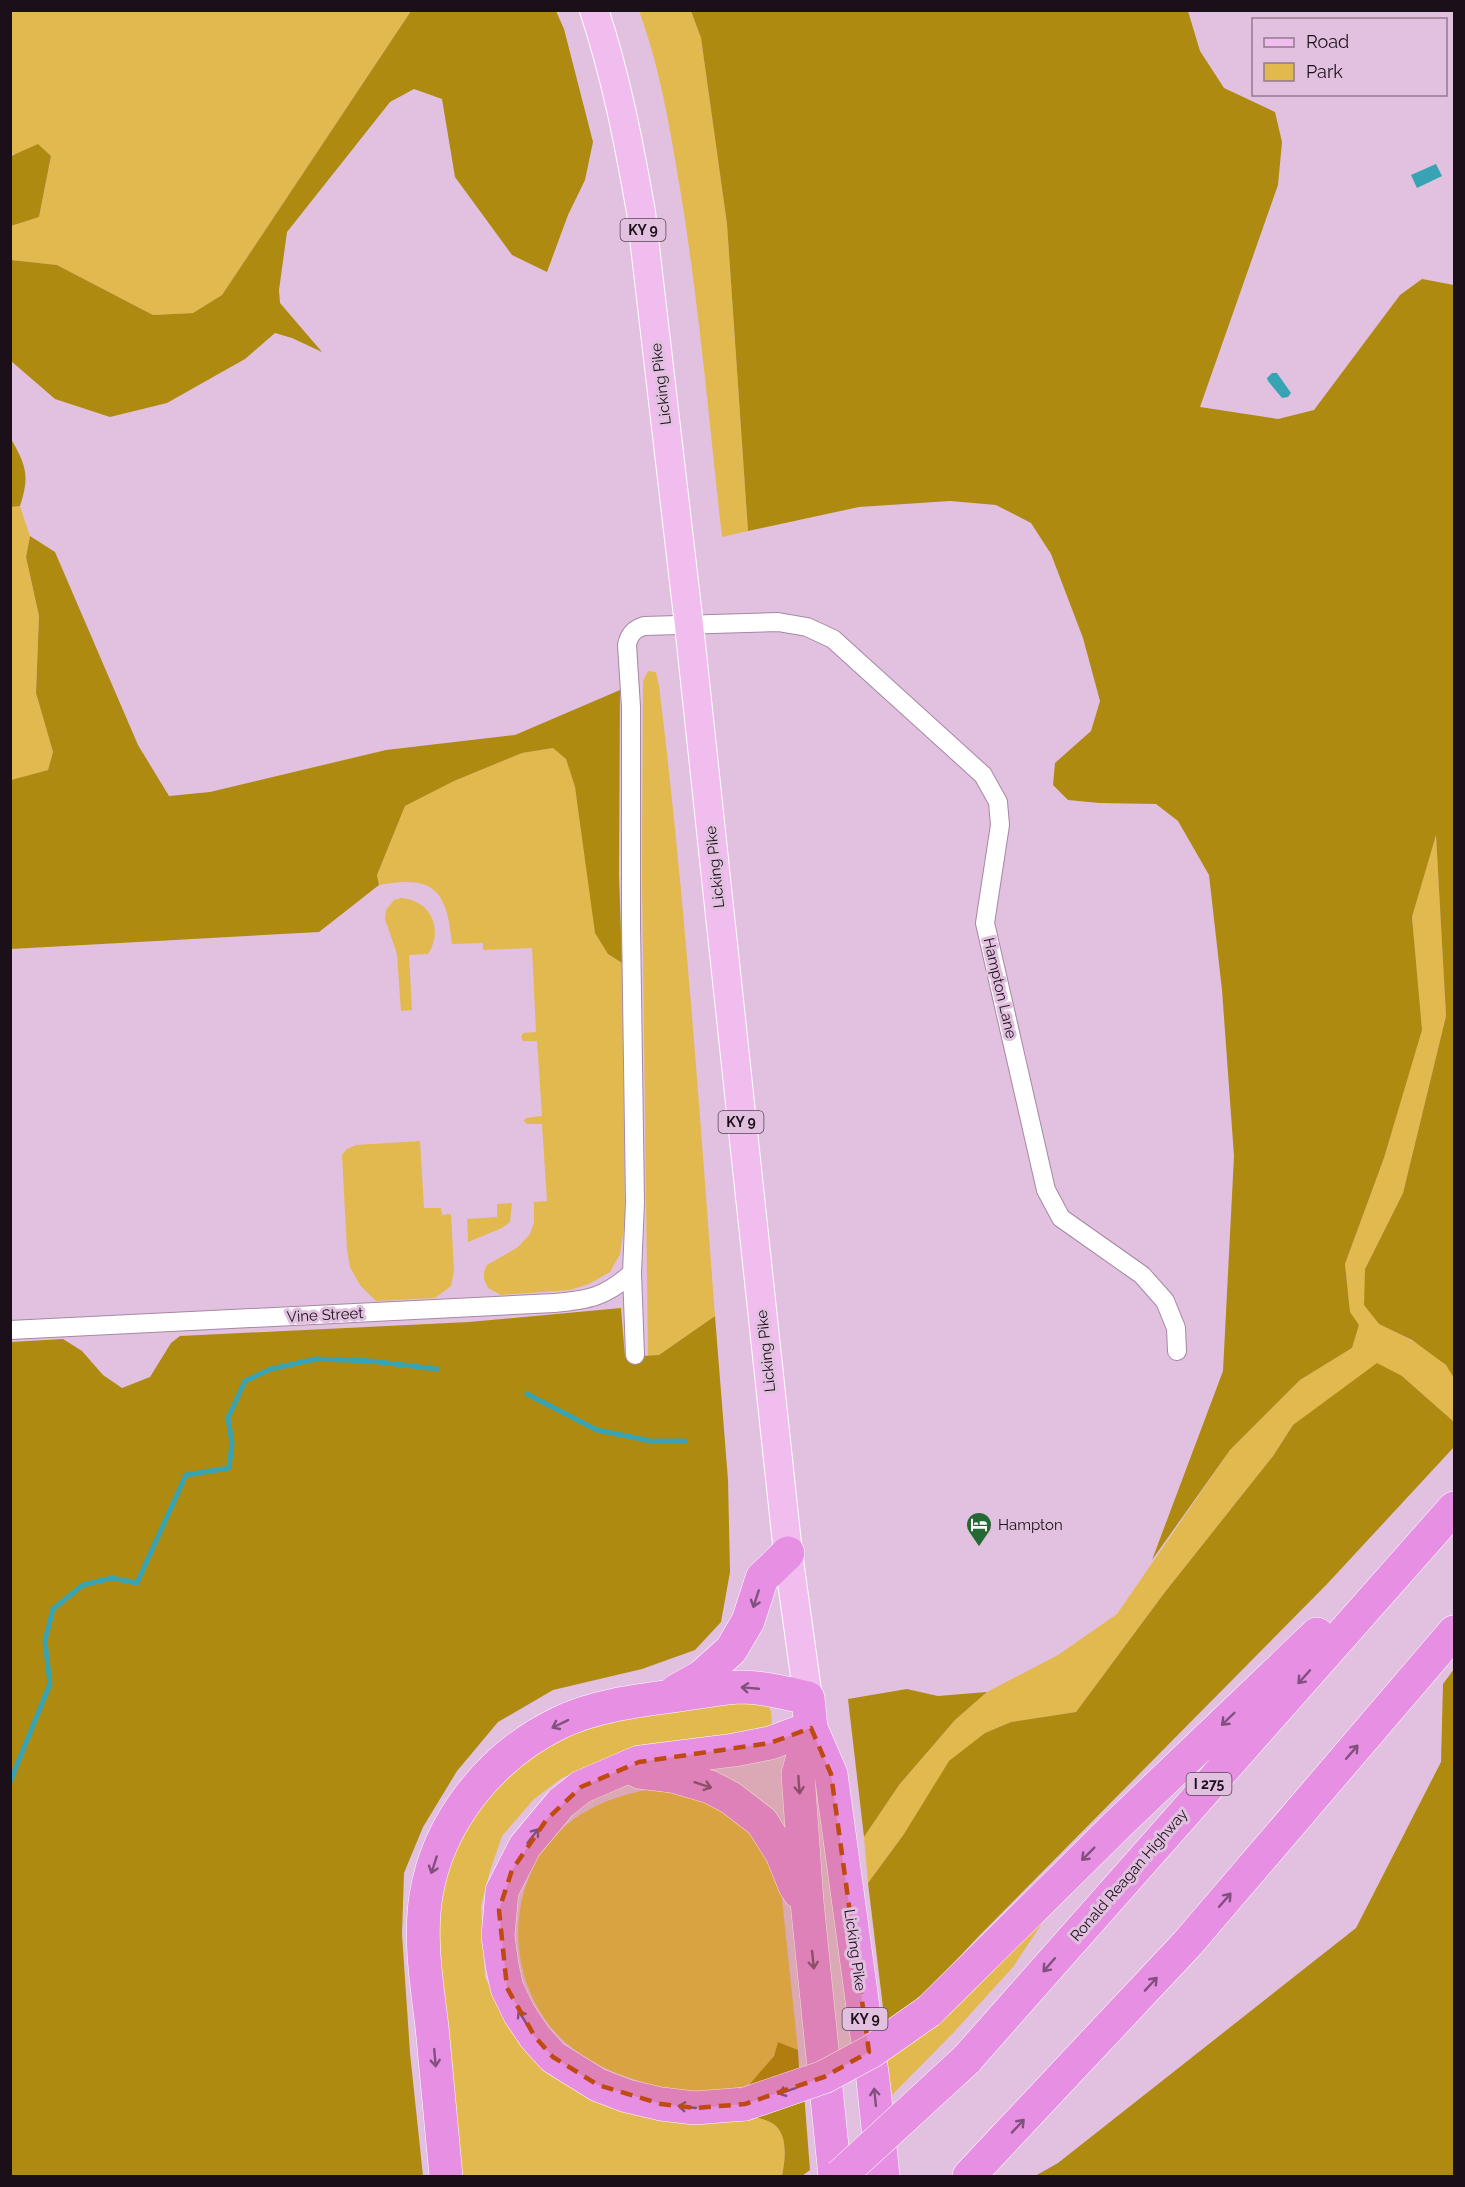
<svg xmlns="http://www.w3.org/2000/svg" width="1465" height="2187" viewBox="0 0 1465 2187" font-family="Raleway,sans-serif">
<rect width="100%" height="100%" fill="#e1c1df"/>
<path fill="#e2b94f" d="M11 11H411L222 295 193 313 153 315 57 265 11 260V226L39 217 51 157 12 154 11 156Z
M639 11H691L701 38 727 224 748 531 722 537C709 420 699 304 680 188 670 129 660 67 639 11Z
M20 506 30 536 26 557 39 616 36 693 53 752 48 770 11 780 10 507Z
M648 671 656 672 659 686C685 896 699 1106 715 1316L659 1355 648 1356 642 877 643 681Z
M553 748 566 759 575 787 585 855 608 954 622 963 625 1221 620 1254 610 1272 589 1284 570 1290 501 1295 488 1288 484 1279V1272L487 1265 518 1247 530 1234 534 1222V1202L547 1201 542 1124H527L524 1121 526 1118 542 1116 537 1041H523L521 1037 523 1033 536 1032 532 948 483 950V943L452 944C447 890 434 875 379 885L377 875 405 806 454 781 522 753Z
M1436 833 1446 1016 1403 1193 1365 1269 1379 1324C1398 1333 1449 1357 1454 1379 1458 1392 1454 1409 1454 1422L1402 1376 1293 1425 1273 1456 1165 1592 1076 1712 1011 1722 985 1733 904 1834 868 1883 864 1837 899 1785 955 1720 987 1692 1058 1655 1117 1614 1230 1450 1300 1380 1352 1348 1359 1325 1350 1313 1345 1264 1384 1158 1421 1030 1412 917Z
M401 898C431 900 444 930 428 954L409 955 412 1010 401 1011 397 954 385 919 386 910 394 900Z
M420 1141 424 1208H441L442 1215 451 1214 454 1271 451 1286 435 1298 376 1301 360 1285 350 1267 347 1250 342 1155 347 1149 356 1145Z
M512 1203 510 1222 502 1228 468 1242 467 1219 497 1217V1204Z
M718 1701 768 1703 771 1712 772 1727 602 1760 562 1778 534 1799 502 1836 490 1871 481 1906 485 1977 497 2003 540 2061 749 2115C757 2118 770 2120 776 2126 788 2138 785 2161 782 2176H461L435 1926 443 1878 465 1825 493 1785 575 1728Z
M658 1788 693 1792 751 1825 780 1880 798 2050 778 2042C777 2046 776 2051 774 2055 771 2061 753 2083 747 2085 727 2095 688 2092 667 2088 636 2082 600 2069 575 2050 522 2011 504 1935 530 1875 533 1868 535 1860 539 1854 543 1848 549 1843 554 1837 582 1807 618 1794 658 1788Z
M1050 1911 1013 1967 954 2032 892 2095 886 2053Z"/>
<path fill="#af8a10" d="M411 11H556L564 29 593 142 585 180 568 215 547 272 512 255 455 177 442 99 414 89 390 102 287 232 279 290 280 303 322 352 292 338 275 333 245 359 167 403 110 417 55 399 11 361V260L57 265 153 315 193 313 222 295Z
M691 11H1188L1200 51 1224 88 1275 112 1282 142 1278 185 1200 407 1278 419 1314 410 1400 295 1422 279 1454 285V1378L1446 1365 1412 1340 1379 1324 1364 1305 1365 1269 1403 1193 1446 1016 1436 835 1412 917 1422 1030 1384 1158 1345 1264 1350 1312 1359 1325 1352 1348 1300 1380 1230 1450 1152 1560 1223 1371 1234 1156 1222 990 1209 875 1178 821 1156 804 1099 803 1068 800 1053 785 1055 763 1091 731 1100 701 1083 638 1051 554 1031 523 996 505 950 501 859 507 748 531 727 224 701 38Z
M38 144 51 156 39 217 11 226V156Z
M11 439C26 465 30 476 20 506L11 507Z
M30 536 55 552 138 745 169 796 210 792 386 750 515 735 620 690 619 875 622 963 608 954 595 933 575 787 566 759 553 748 522 753 454 781 405 806 377 875 379 885 319 932 11 949V780L48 770 53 752 36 693 39 616 26 557Z
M621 1308 625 1357 659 1355 715 1316 728 1480 730 1572 721 1622 695 1650 642 1669 553 1690 498 1722 457 1771 423 1827 404 1873 402 1934 410 2053 423 2176H11V1342L63 1339 82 1351 103 1375 122 1388 150 1377 171 1343 180 1336 469 1322Z
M1377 1363 1402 1376 1454 1422V1447L1328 1583 979 1936 918 2001 885 2024 868 1883 904 1834 949 1761 985 1733 1011 1722 1076 1712 1165 1592 1273 1456 1293 1425Z
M1454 1669V2176H1035L1058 2163 1356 1928 1441 1762 1443 1684Z
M907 1689 938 1696 987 1692 955 1720 899 1785 864 1837 848 1699Z
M778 2042 798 2050 799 2069 778 2078 749 2085 774 2056Z
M804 2093 810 2170 802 2176H782C785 2161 788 2138 776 2126 770 2120 757 2118 749 2115Z"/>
<path fill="#38a3b2" d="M1436 164 1442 176 1417 188 1411 175Z
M1272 373H1277L1291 393 1288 397 1282 398 1268 381 1267 378Z"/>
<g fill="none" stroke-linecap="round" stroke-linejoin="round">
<path stroke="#38a3b2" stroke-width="5" d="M527 1394 597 1430 651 1441H685
M10 1782 50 1684 45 1641 53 1609 83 1585 112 1578 137 1583 186 1475 229 1468 232 1443 228 1418 245 1381 271 1369 316 1359 370 1361 437 1369"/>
<defs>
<path id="street" d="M10 1330 554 1303C589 1300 605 1297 632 1273
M635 1355 632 1273 635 1202 631 925V707L627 645C629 634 634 629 644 626L778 622 807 627 833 639 983 775 998 802 1000 825 985 923 1046 1190 1061 1218 1142 1275 1165 1301 1176 1328 1177 1351"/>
<path id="primary" d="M594 10C616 76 629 144 641 212L689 625 788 1553 808 1698"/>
<path id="highway" d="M676 1691 701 1677 731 1650 748 1621 762 1578 788 1553
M811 1728 798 1774 807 1902 835 2176
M639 1772 672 1776 710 1787 731 1798 762 1822 782 1854 795 1886 799 1892
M929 2011 1115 1827 1317 1634
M966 2060 1454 1508
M745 2104 695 2108 661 2104 627 2096 598 2085 553 2057 535 2037 519 2013 507 1988 502 1965 498 1936 502 1891 525 1846 561 1803 581 1787 639 1762 734 1750 770 1743 811 1728
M446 2176C441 2127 437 2077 432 2027 427 1985 419 1939 426 1896 438 1821 491 1756 559 1723 594 1706 635 1701 673 1696 695 1693 719 1688 741 1687 763 1687 786 1693 808 1698L811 1728 831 1774 873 2080 883 2176
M969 2176 1187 1944 1454 1632"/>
</defs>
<use href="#street" stroke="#a687a4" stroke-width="20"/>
<use href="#primary" stroke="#fff" stroke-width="30"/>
<use href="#highway" stroke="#fff" stroke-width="34"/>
<use href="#street" stroke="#fff" stroke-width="18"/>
<use href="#primary" stroke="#f1bcee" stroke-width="28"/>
<use href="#highway" stroke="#e78fe3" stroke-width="33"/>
<defs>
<path id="highway-bridge" d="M745 2104 824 2077 872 2051 929 2011
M840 2176 966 2060"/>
</defs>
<use href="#highway-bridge" stroke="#fff" stroke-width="34" stroke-linecap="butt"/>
<use href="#highway-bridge" stroke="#e78fe3" stroke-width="33"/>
</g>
<defs><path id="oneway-shaft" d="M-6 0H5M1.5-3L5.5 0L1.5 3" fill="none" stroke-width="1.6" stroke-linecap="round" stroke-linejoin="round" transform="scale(1.5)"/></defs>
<g stroke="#81507e">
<use href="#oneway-shaft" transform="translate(756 1599) rotate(108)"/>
<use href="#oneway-shaft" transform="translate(1304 1677) rotate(132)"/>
<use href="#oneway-shaft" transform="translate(750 1688) rotate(-175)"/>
<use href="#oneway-shaft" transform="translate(1228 1719) rotate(136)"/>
<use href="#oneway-shaft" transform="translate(560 1724) rotate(154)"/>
<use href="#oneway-shaft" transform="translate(1352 1752) rotate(-49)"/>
<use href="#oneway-shaft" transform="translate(703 1785) rotate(18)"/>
<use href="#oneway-shaft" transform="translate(799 1785) rotate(86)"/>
<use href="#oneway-shaft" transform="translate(533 1836) rotate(-52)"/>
<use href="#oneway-shaft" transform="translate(1088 1854) rotate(135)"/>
<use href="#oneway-shaft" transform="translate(434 1865) rotate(108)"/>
<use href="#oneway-shaft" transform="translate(1225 1900) rotate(-49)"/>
<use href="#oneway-shaft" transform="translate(813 1960) rotate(84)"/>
<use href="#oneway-shaft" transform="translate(1049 1965) rotate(131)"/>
<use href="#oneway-shaft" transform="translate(1151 1984) rotate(-47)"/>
<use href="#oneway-shaft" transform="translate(523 2018) rotate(-121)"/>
<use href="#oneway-shaft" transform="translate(435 2058) rotate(85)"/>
<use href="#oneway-shaft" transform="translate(787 2091) rotate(162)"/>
<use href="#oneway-shaft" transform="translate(875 2097) rotate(-96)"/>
<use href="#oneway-shaft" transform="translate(687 2107) rotate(-174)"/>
<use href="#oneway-shaft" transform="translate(1018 2126) rotate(-47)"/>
</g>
<path fill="#bf4a0f" fill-opacity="0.2" stroke="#bf4a0f" stroke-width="4.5" stroke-dasharray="12 8" stroke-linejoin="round" d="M811 1728 831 1774 869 2052 824 2077 745 2104 695 2108 661 2104 598 2085 553 2057 535 2037 507 1988 499 1910 512 1870 547 1819 581 1787 639 1762 770 1743Z"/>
<defs>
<symbol id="hotel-pin" viewBox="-11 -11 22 30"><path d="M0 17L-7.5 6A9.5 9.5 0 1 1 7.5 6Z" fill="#246934" stroke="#e1c1df"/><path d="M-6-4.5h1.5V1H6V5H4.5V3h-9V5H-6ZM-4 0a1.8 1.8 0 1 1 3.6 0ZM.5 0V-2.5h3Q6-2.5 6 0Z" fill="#fff"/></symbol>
</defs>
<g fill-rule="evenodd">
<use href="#hotel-pin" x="964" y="1510" width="30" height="40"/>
</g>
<g text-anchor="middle" stroke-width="6" stroke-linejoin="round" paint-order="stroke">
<g fill="#e1c1df" stroke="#564555" stroke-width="1.5">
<rect x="620.5" y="219" width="45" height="22" rx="4.5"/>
<rect x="718.5" y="1111" width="45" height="22" rx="4.5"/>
<rect x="1186.5" y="1773" width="45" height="22" rx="4.5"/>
<rect x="842.5" y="2008" width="45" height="22" rx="4.5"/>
</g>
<g font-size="14" font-weight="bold" fill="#1b101a">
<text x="643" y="235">KY 9</text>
<text x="741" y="1127">KY 9</text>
<text x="1209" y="1789">I 275</text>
<text x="865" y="2024">KY 9</text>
</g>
<g font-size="15" fill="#1b101a" stroke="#e1c1df">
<text transform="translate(661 384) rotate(-97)" y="5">Licking Pike</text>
<text transform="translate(715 867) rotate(-96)" y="5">Licking Pike</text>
<text transform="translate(1000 988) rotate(77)" y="5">Hampton Lane</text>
<text transform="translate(325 1315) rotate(-3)" y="5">Vine Street</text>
<text transform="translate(766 1351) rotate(-96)" y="5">Licking Pike</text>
<text transform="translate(1129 1875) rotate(-49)" y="5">Ronald Reagan Highway</text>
<text transform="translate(855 1950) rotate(82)" y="5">Licking Pike</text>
</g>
<g font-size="15" fill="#1b101a" stroke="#e1c1df" text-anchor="start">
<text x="998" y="1530">Hampton</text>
</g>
</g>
<rect width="1465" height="2187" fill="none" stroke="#1b101a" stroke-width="24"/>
<rect x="1252" y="18" width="195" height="78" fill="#e1c1df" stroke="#927a90" stroke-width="1.5"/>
<rect x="1264" y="38" width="30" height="9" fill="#f1bcee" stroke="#927a90" stroke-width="1.5"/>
<text x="1306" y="48" font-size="18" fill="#1b101a">Road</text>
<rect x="1264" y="63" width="30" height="18" fill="#e2b94f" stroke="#927a90" stroke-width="1.5"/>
<text x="1306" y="78" font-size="18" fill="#1b101a">Park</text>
</svg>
